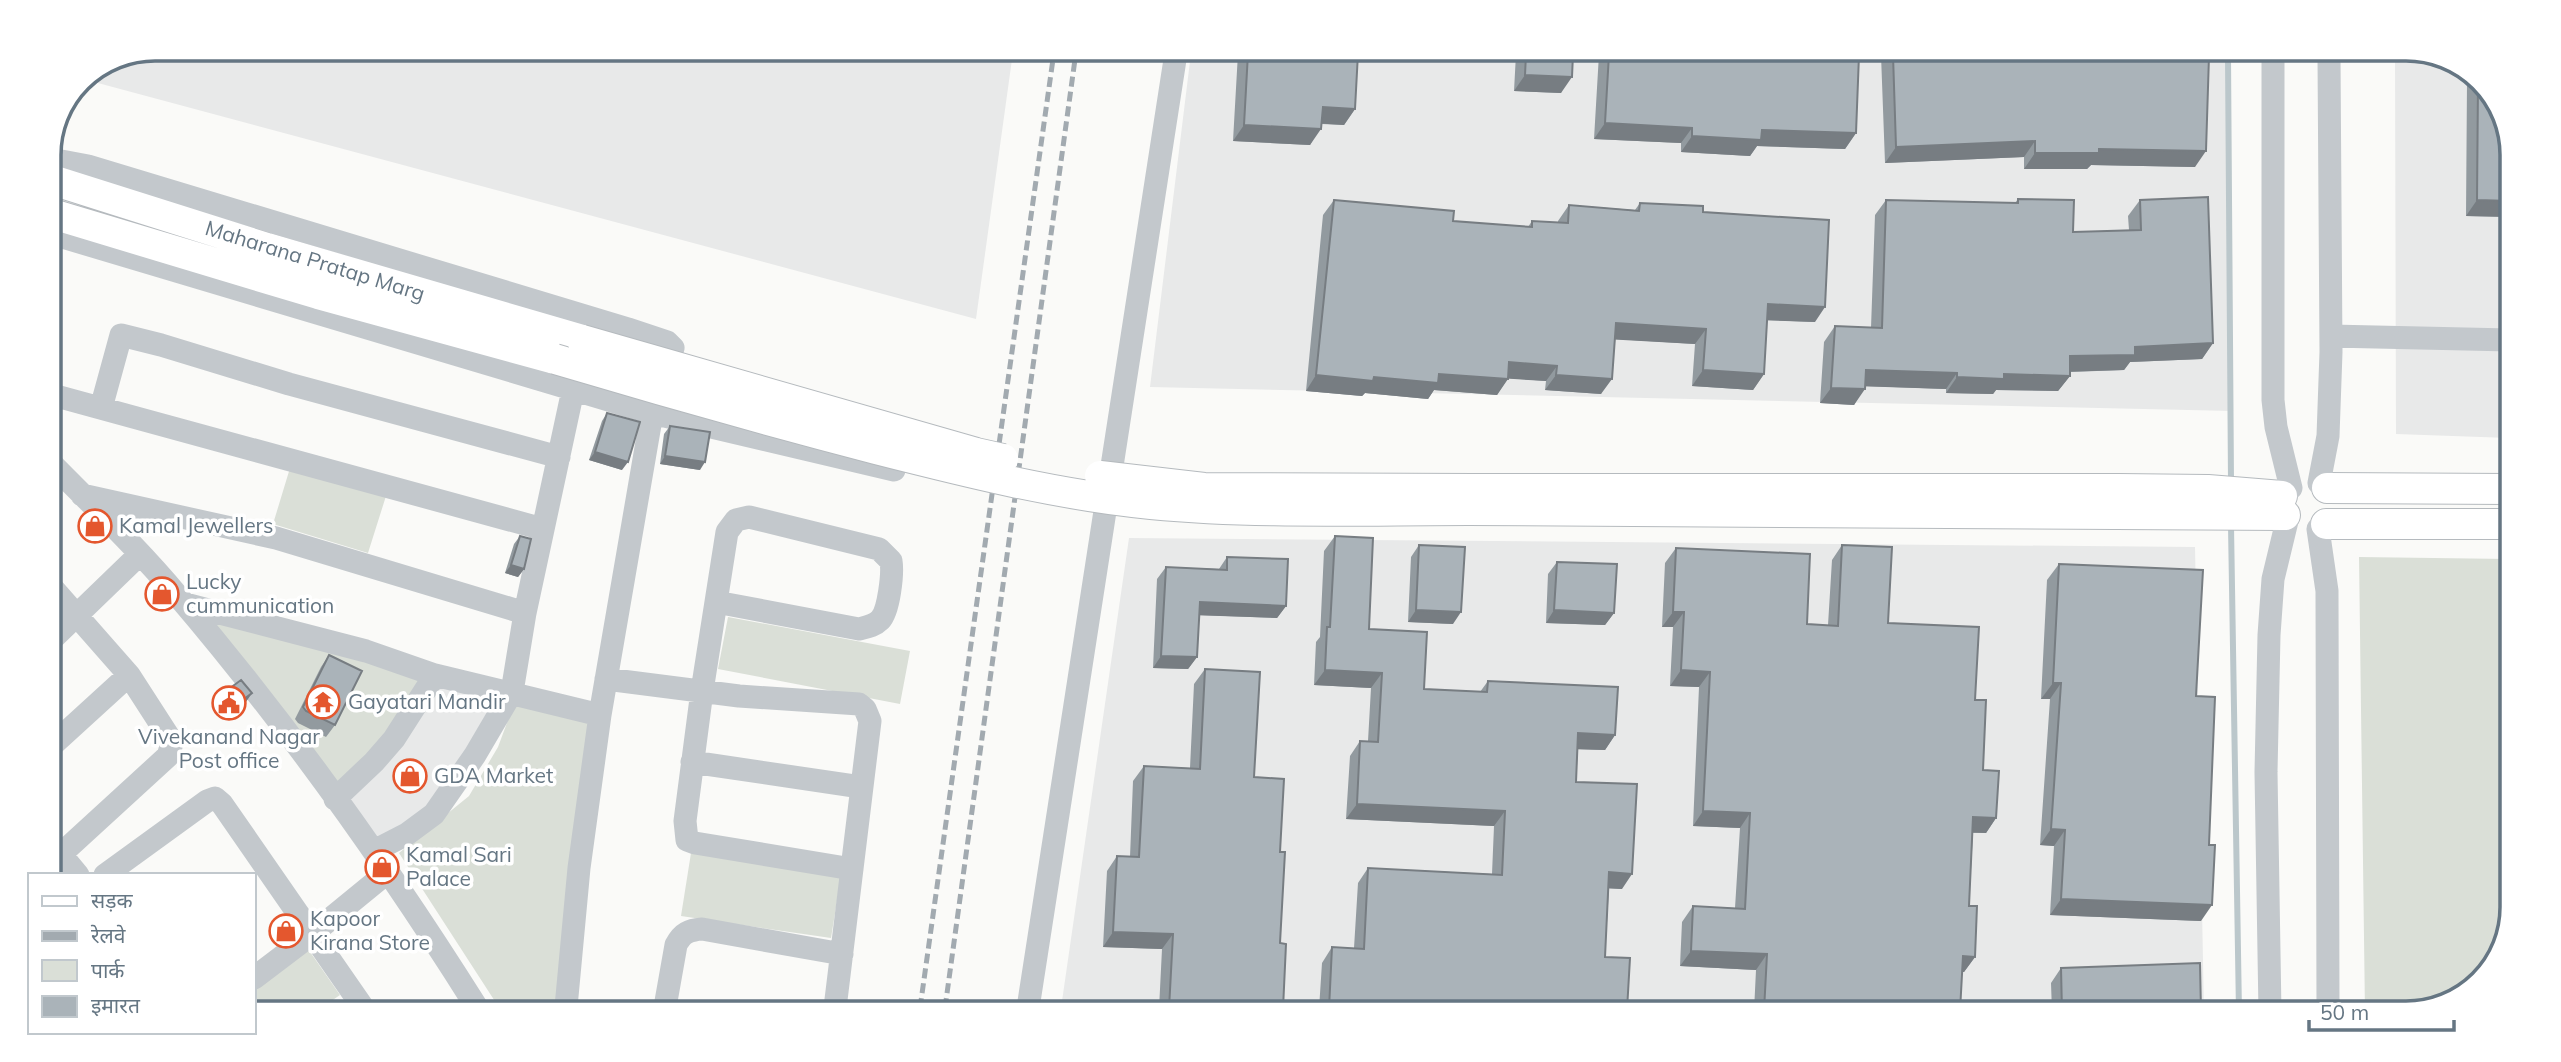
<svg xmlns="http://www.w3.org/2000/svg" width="2561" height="1062" viewBox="0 0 2561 1062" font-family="Mulish,'Noto Sans Devanagari',sans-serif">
<rect width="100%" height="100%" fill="#fafaf8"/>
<path fill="#e8e9e9" d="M155 49 1013 52 976 319 83 79Z
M1191 53 2229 56 2233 411 1150 387Z
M2395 57H2446L2494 96 2512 149 2509 438 2396 434Z
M1129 538 2195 547 2204 1012 1061 1008Z
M435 675 512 692 451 791 374 851 335 799Z"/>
<path fill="#dadfd7" d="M290 468 386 496 368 553 273 524Z
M2359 557 2508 559 2504 947 2465 995 2406 1013H2365Z
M185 604 435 675 335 799Z
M728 617 910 651 900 704 718 669Z
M514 704 594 720 557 1007 498 1006 399 853 469 796 498 747Z
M691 853 841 876 831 938 681 916Z
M308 949 340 995 324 1006H254V987Z"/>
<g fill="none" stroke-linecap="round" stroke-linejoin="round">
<path stroke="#bbc7cb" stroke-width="6" d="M2228 56 2231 481
M2231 526 2239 1012"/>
<defs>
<path id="major" d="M49 179 267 248 582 340
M49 213 318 294 555 359
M2327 488 2509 489
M1474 489H2119L2208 490 2282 496
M1468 510 2285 515
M2326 524H2508"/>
</defs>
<use href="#major" stroke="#b5babe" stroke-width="32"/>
<path stroke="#c3c8cc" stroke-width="23" d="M2273 56V400L2276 427 2291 488
M49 162 56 160 88 166 628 329 667 342 673 348 652 413 600 715 579 868 566 1007
M49 233 652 413 894 470
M2331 336 2510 340
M49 394 543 529
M101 408 121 335 161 345 289 384 559 457
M49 461C92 505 138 548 177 595 287 724 386 863 476 1006
M2319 483 2328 436 2331 352 2329 57
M82 495 276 538 525 613
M2318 529 2327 591 2328 1013
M49 584 129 675 169 737 171 747 168 756 61 854
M716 602 859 629C867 627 874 626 880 620 889 611 893 573 891 561L879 549 749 517 736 520 727 532 702 691 685 821 687 840 695 843 852 869
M185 604 366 651 435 675 600 715
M49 642 139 555
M606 679 739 696 859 704 865 709 870 721 835 1008
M49 748 129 675
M692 762 861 787
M335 799 374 762 394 739 435 675
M49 840 78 875
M374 851 407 834 434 814 475 755 512 692 525 613 573 390
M105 875 207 801 215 798 222 804 362 1006
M254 978 312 934 389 871
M665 1007 676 945C682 933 689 930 702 929L842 954
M1028 1008 1176 53
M2270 1013 2266 772 2269 635 2273 579 2287 521"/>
<use href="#major" stroke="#fff" stroke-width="30"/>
<path stroke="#a2aab0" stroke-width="5" stroke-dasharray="10 5" stroke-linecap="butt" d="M920 1008 1054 52
M945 1008 1076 52"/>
<defs>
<path id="major-bridge" d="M582 340 976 453 1003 459
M555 359C662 391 769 421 876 449 966 472 1058 495 1151 504 1256 514 1363 510 1468 510
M1100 476 1204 488 1474 489"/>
</defs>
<use href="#major-bridge" stroke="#b5babe" stroke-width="32" stroke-linecap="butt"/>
<use href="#major-bridge" stroke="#fff" stroke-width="30"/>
</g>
<path fill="#929a9f" d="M1238 53H1358L1355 109 1344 125 1322 124 1310 145 1233 141Z
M1516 54H1573L1561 93 1514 91Z
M1599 54 1859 55 1856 133 1845 149 1757 146 1750 156 1681 152V143L1594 139Z
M1881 55 2209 56 2195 167 2091 165 2087 169H2024V157L1885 163Z
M2471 77 2494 96 2511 217 2466 216 2467 82Z
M2018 199 2073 232 2129 230 2128 216 2140 200 2213 343 2202 359 2130 362 2124 370 2070 372V376L2058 391 1996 390 1993 394 1946 393V389L1865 386 1854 405 1820 403 1824 342 1835 326 1871 328 1875 215 1886 200 2015 203Z
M1334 200 1453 221 1528 227 1532 221 1558 223V221L1569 205 1635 210 1640 203 1703 212 1815 322 1767 320 1764 374 1753 390 1692 386 1695 344 1615 339 1601 394 1545 390 1546 381 1508 378 1497 395 1434 390 1428 399 1365 393 1362 396 1306 391 1323 215Z
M607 413 622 470 589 460 602 421Z
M670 426 700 470 660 464 664 434Z
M520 536 524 569 518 577 505 573 514 544Z
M1335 536 1369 629 1424 689 1480 692 1488 681 1615 735 1605 750 1578 749 1576 782 1622 889 1609 888 1605 957 1627 1010 1319 1009 1322 963 1332 947 1354 948 1358 883 1368 868 1492 874 1494 826 1346 819 1350 756 1360 741H1368L1371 688 1314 685 1316 642 1320 637 1324 551Z
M1419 545 1453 624 1408 622 1411 557Z
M1842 545 1888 623 1975 700 1983 770 1996 818 1986 833H1973L1969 906 1975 957 1964 972H1962L1960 1011H1754L1756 970 1680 966 1682 922 1693 906 1735 908 1740 828 1693 826 1699 687 1670 686 1673 627H1662L1665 563 1676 548 1807 624 1828 625 1832 560Z
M1227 557 1286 606 1277 618 1199 615 1197 657 1188 669 1153 668 1157 579 1166 567 1219 569Z
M1557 562 1614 613 1605 625 1546 623 1548 574Z
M2059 564 2201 921 2050 915 2054 846 2040 845 2050 699H2041L2047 580Z
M329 655 335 725 326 737 298 723 295 719 321 667Z
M1205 669 1254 777 1280 852V943L1283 1009H1159L1162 949 1103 947 1107 871 1117 856 1130 857 1133 781 1144 766 1190 768 1194 684Z
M218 697 246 702 222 719 212 705Z
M2061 968 2201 1012H2052L2051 983Z"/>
<path fill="#777d82" d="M1525 75 1572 77 1561 93 1514 91Z
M1323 107 1355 109 1344 125 1312 123Z
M1605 123 1692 128 1681 143 1594 139Z
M1244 125 1321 129 1310 145 1233 141Z
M1762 130 1856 133 1845 149 1757 146 1750 156 1681 152 1692 136Z
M2035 141 2024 157 1885 163 1896 147Z
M2099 149 2206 151 2195 167 2091 165 2087 169H2024L2035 153Z
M2477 200 2511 201V217L2466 216Z
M1768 304 1825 307 1815 322 1758 320Z
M1616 323 1706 329 1695 344 1605 339Z
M2213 343 2202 359 2130 362 2124 370 2059 372 2070 356 2135 347Z
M1509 362 1557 366 1546 381 1498 378Z
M1703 370 1764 374 1753 390 1692 386Z
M1866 370 1957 373 1946 389 1855 386Z
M1439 374 1508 379 1497 395 1434 390 1428 399 1365 393 1362 396 1306 391 1316 375 1374 377Z
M2004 374 2070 376 2058 391 1996 390 1993 394 1946 393 1957 377Z
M1556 375 1612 379 1601 394 1545 390Z
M1831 388 1865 389 1854 405 1820 403Z
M595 452 628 462 622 470 589 460Z
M665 456 705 462 700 470 660 464Z
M511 565 524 569 518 577 505 573Z
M1200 602 1286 606 1277 618 1191 615Z
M1416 610 1461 612 1453 624 1408 622Z
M1554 610 1614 613 1605 625 1546 623Z
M1673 612H1684L1673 627H1662Z
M1161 656 1197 657 1188 669 1153 668Z
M1325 670 1382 673 1371 688 1314 685Z
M1681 670 1710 672 1699 687 1670 686Z
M2053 683H2061L2050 699H2041Z
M252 693 246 702 222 719 228 711Z
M1578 733 1615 735 1605 750 1568 749Z
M1357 804 1505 811 1494 826 1346 819Z
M1703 811 1750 813 1740 828 1693 826Z
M1973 817 1996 818 1986 833 1963 832Z
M2051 829 2065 830 2054 846 2040 845Z
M1609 872 1632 874 1622 889 1599 888Z
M2061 899 2212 905 2201 921 2050 915Z
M1113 932 1173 934 1162 949 1103 947Z
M1691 951 1767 954 1756 970 1680 966Z
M1963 956 1975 957 1964 972H1952Z"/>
<path fill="#aab3b9" stroke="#777d82" stroke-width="2" d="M1248 53H1358L1355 109 1323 107 1321 129 1244 125Z
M1526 54H1573L1572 77 1525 75Z
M1609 54 1859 55 1856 133 1762 130 1761 140 1692 136V128L1605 123Z
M1893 55 2209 56 2206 151 2099 149V153H2035V141L1896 147Z
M2478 83 2494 96 2512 149 2511 201 2477 200Z
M2208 197 2213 343 2135 347V355L2070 356V376L2004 374V379L1957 377V373L1866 370 1865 389 1831 388 1835 326 1882 328 1886 200 2018 203V199L2074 200 2073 232 2141 230 2140 200Z
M1334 200 1454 211 1453 221 1532 227V221L1568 223 1569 205 1639 211 1640 203 1703 206V212L1829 220 1825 307 1768 304 1764 374 1703 370 1706 329 1616 323 1612 379 1556 375 1557 366 1509 362 1508 379 1439 374 1438 383 1374 377 1373 381 1316 375Z
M607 413 640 422 628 462 595 452Z
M670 426 710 432 705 462 665 456Z
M520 536 531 539 524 569 511 565Z
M1335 536 1373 538 1369 629 1427 632 1424 689 1487 692 1488 681 1618 687 1615 735 1578 733 1576 782 1637 784 1632 874 1609 872 1605 957 1630 958 1627 1010 1329 1009 1332 947 1364 949 1368 868 1502 875 1505 811 1357 804 1360 741 1378 742 1382 673 1325 670 1327 627H1330Z
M1419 545 1465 547 1461 612 1416 610Z
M1842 545 1892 547 1888 623 1979 627 1975 700H1986L1983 770 1999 771 1996 818 1973 817 1969 906H1977L1975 957 1963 956 1960 1011H1764L1767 954 1691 951 1693 906 1745 909 1750 813 1703 811 1710 672 1681 670 1684 612H1673L1676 548 1810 554 1807 624 1838 626Z
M1227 557 1288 559 1286 606 1200 602 1197 657 1161 656 1166 567 1227 570Z
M1557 562 1617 564 1614 613 1554 610Z
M2059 564 2203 570 2196 696 2215 697 2209 845H2215L2212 905 2061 899 2065 830 2051 829 2061 683H2053Z
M329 655 362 671 335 725 306 711 303 707Z
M1205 669 1260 672 1254 777 1284 779 1280 852H1285L1280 943 1286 944 1283 1009H1169L1173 934 1113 932 1117 856 1139 857 1144 766 1200 769Z
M241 680 252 693 228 711 218 697Z
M2200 963 2201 1012H2062L2061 968Z"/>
<defs>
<symbol id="shop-ring" viewBox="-11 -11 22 22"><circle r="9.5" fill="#fff" stroke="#e4572e" stroke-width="1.5"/><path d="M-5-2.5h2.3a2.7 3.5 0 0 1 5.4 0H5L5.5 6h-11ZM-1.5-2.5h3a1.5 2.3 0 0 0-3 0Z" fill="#e4572e"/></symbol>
<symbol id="temple-ring" viewBox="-11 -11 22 22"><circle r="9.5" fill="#fff" stroke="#e4572e" stroke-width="1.5"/><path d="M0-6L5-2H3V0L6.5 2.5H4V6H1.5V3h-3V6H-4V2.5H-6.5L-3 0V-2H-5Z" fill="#e4572e"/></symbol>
<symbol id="civic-ring" viewBox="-11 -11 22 22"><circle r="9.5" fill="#fff" stroke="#e4572e" stroke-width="1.5"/><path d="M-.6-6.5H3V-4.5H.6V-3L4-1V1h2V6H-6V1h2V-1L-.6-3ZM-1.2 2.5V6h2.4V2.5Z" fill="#e4572e"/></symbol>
</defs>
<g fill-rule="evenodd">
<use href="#shop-ring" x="76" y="507" width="38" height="38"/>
<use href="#shop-ring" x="143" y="575" width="38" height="38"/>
<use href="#temple-ring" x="304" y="683" width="38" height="38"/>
<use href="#civic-ring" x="210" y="684" width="38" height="38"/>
<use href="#shop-ring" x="391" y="757" width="38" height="38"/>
<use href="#shop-ring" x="363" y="848" width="38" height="38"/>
<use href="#shop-ring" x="267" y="912" width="38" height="38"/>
</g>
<g text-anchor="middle" stroke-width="7" stroke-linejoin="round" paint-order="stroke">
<g font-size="21" fill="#657683" stroke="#fff">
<text transform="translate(315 261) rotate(17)" y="7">Maharana Pratap Marg</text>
</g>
<g font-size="21" fill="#657683" stroke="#fff" text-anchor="start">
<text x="119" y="533">Kamal Jewellers</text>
<text x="186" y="589">Lucky<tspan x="186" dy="24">cummunication</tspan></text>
<text x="348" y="709">Gayatari Mandir</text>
<text x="229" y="744" text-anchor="middle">Vivekanand Nagar<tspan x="229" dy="24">Post office</tspan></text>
<text x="434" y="783">GDA Market</text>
<text x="406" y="862">Kamal Sari<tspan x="406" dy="24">Palace</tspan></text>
<text x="310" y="926">Kapoor<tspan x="310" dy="24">Kirana Store</tspan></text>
</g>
</g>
<path d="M0 0H2561V1062H0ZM155 61H2406A94 94 0 0 1 2500 155V907A94 94 0 0 1 2406 1001H155A94 94 0 0 1 61 907V155A94 94 0 0 1 155 61Z" fill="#fff" fill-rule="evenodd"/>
<path fill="none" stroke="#657683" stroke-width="3.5" d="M155 61H2406A94 94 0 0 1 2500 155V907A94 94 0 0 1 2406 1001H155A94 94 0 0 1 61 907V155A94 94 0 0 1 155 61Z"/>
<rect x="28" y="873" width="228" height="161" fill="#ffffff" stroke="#c1c8cd" stroke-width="2"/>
<rect x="42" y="896" width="35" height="10" fill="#ffffff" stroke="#c1c8cd" stroke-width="2"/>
<text x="91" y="908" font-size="21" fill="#657683">सड़क</text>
<rect x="42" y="931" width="35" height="10" fill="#a2aab0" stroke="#c1c8cd" stroke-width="2"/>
<text x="91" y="943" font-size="21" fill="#657683">रेलवे</text>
<rect x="42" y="960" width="35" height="21" fill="#dadfd7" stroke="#c1c8cd" stroke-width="2"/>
<text x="91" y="978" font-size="21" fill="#657683">पार्क</text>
<rect x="42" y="996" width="35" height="21" fill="#aab3b9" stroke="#c1c8cd" stroke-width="2"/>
<text x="91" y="1013" font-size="21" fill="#657683">इमारत</text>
<path d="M2309 1020v10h145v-10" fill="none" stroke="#657683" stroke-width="3.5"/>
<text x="2320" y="1020" font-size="21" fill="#657683" stroke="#ffffff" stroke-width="5" paint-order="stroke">50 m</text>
</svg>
